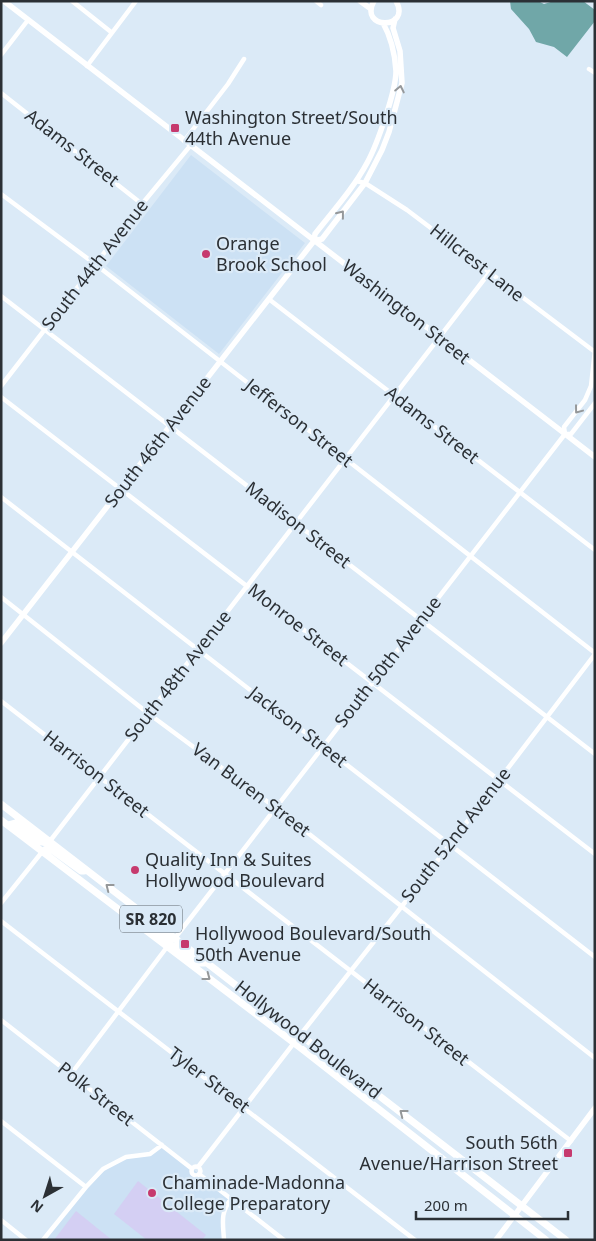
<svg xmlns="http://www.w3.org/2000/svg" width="596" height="1241" viewBox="0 0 596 1241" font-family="'Noto Sans',sans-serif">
<rect width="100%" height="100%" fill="#dbeaf7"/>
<path fill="#cce1f4" d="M191 155 305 243 219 354 106 266Z
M162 1145 231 1199 224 1208V1240H44L86 1187 116 1161 150 1154Z"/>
<path fill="#d4cff3" d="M138 1181 206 1235 202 1240H147L114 1214Z
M76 1211 112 1240H54Z"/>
<path fill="#70a7a8" d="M510 1H538L544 4 554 1H583L595 10V21L567 57 554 47 536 42 529 29 511 9Z"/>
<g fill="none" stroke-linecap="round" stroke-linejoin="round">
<path stroke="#fff" stroke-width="4.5" d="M72 1 111 32
M316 1 321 5
M1 55 28 20
M87 66 136 1
M589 69 595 73
M1 93 142 204
M184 141 228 84 244 59
M356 181 365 183 407 210 595 352
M1 194 95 264 595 653
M1 296 595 754
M270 300 595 550
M1 386 142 204 190 146
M1 397 595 854
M565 434 564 427 585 400 591 386 595 350
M565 434H571L595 403
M1 497 595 957
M1 597 149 714 276 808 595 1058
M1 701 571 1141
M50 841 489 273
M1 903 42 852
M1 921 415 1240
M175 938 565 434
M1 1020 191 1168
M71 1074 167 947
M1 1121 86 1187
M191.5 1171a4.5 4.5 0 1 1 9 0a4.5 4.5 0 1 1-9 0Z
M198 1167 297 1039 425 877 595 654
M199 1174 284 1240
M1 1220 26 1240
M43 1240 86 1187 103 1169 126 1157 150 1154 162 1145
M224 1240C223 1223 220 1213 231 1199"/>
<path stroke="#fff" stroke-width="5.5" d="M4 1 595 457
M360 1 371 9
M374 1C358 30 412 30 396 1
M314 241 322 239 365 183 382 150 389 132 402 83 400 51 393 28 395 19
M1 643 310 246 314 241 315 234C333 211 353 189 367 163 377 145 396 91 396 71 395 56 391 37 383 23
M496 1240 595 1108"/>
<path stroke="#fff" stroke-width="7" d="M1 804 566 1240
M1 820 302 1049 546 1240
M8 825 15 823 38 841 47 843 50 841
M42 852 46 849 52 850 81 871H84
M130 919H139L164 938 169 940 175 938
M167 947 170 945 174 946 198 963H207"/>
</g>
<defs><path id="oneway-chevron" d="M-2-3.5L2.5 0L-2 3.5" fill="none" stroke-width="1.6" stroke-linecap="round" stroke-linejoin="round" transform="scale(1.25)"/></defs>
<g stroke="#95989a">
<use href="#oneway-chevron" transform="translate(400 89) rotate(-78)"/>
<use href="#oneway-chevron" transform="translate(341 214) rotate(-52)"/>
<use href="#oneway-chevron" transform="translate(578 410) rotate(127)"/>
<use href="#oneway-chevron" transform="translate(109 887) rotate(-142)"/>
<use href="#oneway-chevron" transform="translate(207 977) rotate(37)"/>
<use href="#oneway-chevron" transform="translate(403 1113) rotate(-142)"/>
</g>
<g fill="#c63a6e" stroke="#dbeaf7" stroke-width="2">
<rect x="170" y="123" width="10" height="10" rx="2.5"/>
<circle cx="206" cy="254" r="5"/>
<circle cx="135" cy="870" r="5"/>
<rect x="180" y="939" width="10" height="10" rx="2.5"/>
<rect x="563" y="1148" width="10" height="10" rx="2.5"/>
<circle cx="152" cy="1193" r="5"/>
</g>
<g text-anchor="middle" stroke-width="4.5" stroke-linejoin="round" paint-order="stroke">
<rect fill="#dbeaf7" stroke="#60686f" stroke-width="1" x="120" y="905.5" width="62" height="27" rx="4"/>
<g font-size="16" font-weight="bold" fill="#2b3035">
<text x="151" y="925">SR 820</text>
</g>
<g font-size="18" fill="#2b3035" stroke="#dbeaf7" text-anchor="start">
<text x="185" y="124">Washington Street/South<tspan x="185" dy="21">44th Avenue</tspan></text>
<text x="216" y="250">Orange<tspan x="216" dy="21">Brook School</tspan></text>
<text x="145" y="866">Quality Inn &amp; Suites<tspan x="145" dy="21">Hollywood Boulevard</tspan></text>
<text x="195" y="940">Hollywood Boulevard/South<tspan x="195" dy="21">50th Avenue</tspan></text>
<text x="558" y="1149" text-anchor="end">South 56th<tspan x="558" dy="21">Avenue/Harrison Street</tspan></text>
<text x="162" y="1189">Chaminade-Madonna<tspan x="162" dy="21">College Preparatory</tspan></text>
</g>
<g font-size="18" fill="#2b3035" stroke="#dbeaf7">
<text transform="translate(72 148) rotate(38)" y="6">Adams Street</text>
<text transform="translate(477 263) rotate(38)" y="6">Hillcrest Lane</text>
<text transform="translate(95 265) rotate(-52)" y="6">South 44th Avenue</text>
<text transform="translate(406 312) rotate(38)" y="6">Washington Street</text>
<text transform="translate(299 423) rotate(38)" y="6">Jefferson Street</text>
<text transform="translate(432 425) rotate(38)" y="6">Adams Street</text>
<text transform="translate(158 442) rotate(-52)" y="6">South 46th Avenue</text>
<text transform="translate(298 525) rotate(38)" y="6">Madison Street</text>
<text transform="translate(298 625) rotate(38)" y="6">Monroe Street</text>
<text transform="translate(388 662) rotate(-52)" y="6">South 50th Avenue</text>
<text transform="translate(178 676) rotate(-52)" y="6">South 48th Avenue</text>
<text transform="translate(298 727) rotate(38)" y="6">Jackson Street</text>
<text transform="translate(96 774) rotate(38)" y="6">Harrison Street</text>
<text transform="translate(251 790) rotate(37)" y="6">Van Buren Street</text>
<text transform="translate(456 835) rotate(-52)" y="6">South 52nd Avenue</text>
<text transform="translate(416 1022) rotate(38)" y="6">Harrison Street</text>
<text transform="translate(308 1040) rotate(38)" y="6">Hollywood Boulevard</text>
<text transform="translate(209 1080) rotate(37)" y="6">Tyler Street</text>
<text transform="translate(96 1094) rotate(38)" y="6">Polk Street</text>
</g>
</g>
<rect width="596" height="1241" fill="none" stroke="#2b3035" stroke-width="5"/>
<g transform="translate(45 1196) rotate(219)" stroke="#dbeaf7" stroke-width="4" paint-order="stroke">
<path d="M0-4L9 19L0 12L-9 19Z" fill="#2b3035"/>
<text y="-8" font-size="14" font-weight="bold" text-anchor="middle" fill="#2b3035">N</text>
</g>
<path d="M416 1211v8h152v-8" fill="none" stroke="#2b3035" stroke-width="2.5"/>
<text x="424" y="1211" font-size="15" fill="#2b3035" stroke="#dbeaf7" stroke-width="4" paint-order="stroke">200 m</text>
</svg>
